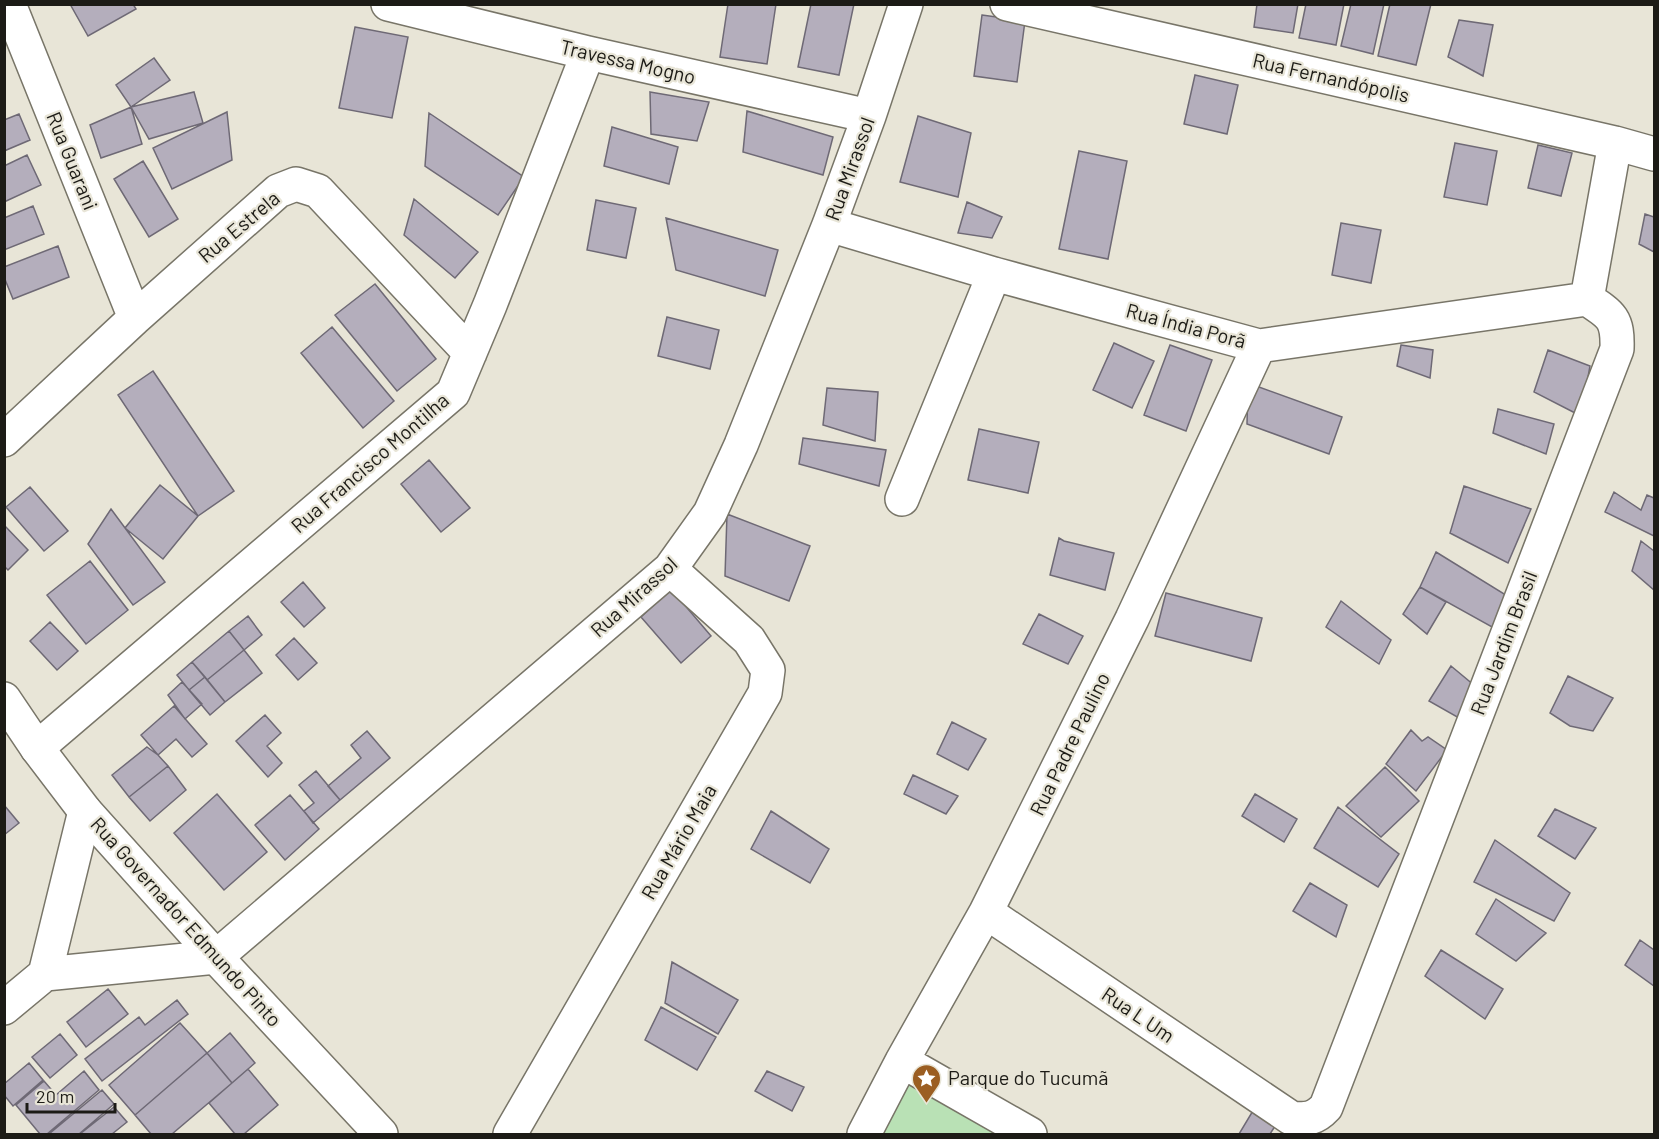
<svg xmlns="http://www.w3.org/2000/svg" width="1659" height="1139" viewBox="0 0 1659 1139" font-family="Barlow,sans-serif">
<rect width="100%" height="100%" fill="#e8e5d7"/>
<path fill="#b9e1b5" d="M902 1061 1030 1134H860Z"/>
<path fill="#b4aebc" stroke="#6e6975" stroke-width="1.5" d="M70 4H133L136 9 88 36Z
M728 4H776L767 64 720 57Z
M811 4H854L839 75 798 67Z
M1257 4H1298L1293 33 1254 27Z
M1306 4H1344L1336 45 1299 38Z
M1351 4H1384L1373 54 1341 46Z
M1390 4H1431L1416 65 1378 56Z
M982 15 1025 21 1017 82 974 76Z
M1459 20 1493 25 1483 76 1448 57Z
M355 27 408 37 392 118 339 108Z
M154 58 170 80 131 107 116 85Z
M1195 75 1238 85 1227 134 1184 124Z
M194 92 203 123 149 139 131 107Z
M650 92 709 102 697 141 651 134Z
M131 107 142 144 101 158 90 125Z
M747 111 833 137 823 175 743 152Z
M227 112 232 160 172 189 153 148Z
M429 113 524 177 498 215 425 166Z
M19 114 30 140 4 151V120Z
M918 116 971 133 958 197 900 182Z
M612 127 678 147 669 184 604 166Z
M1455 143 1497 151 1487 205 1444 197Z
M1538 145 1572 153 1561 196 1528 188Z
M1079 151 1127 161 1108 259 1059 249Z
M27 155 41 185 4 202V166Z
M143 161 178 219 149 237 114 179Z
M414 199 478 252 455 278 404 235Z
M596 200 636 208 626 258 587 250Z
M967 202 1002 217 992 238 958 233Z
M33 206 44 234 4 250V218Z
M1645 214 1654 217V252L1639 244Z
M666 218 778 250 765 296 676 270Z
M1341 223 1381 230 1371 283 1332 275Z
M58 246 69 277 13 299 4 277V267Z
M375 284 436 359 397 391 335 315Z
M667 317 719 330 710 369 658 356Z
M332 327 394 401 363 428 301 353Z
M1114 343 1154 361 1132 408 1093 390Z
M1170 345 1212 360 1186 431 1144 415Z
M1401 345 1433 350 1430 378 1397 366Z
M1548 350 1590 366 1581 416 1534 392Z
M153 371 234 491 198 516 118 395Z
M1248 383 1342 417 1329 454 1247 424Z
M827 388 878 392 875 441 823 425Z
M1498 409 1554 424 1546 454 1493 433Z
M979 429 1039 442 1028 493 968 480Z
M803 438 886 450 879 486 799 464Z
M429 460 470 508 441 532 401 484Z
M160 485 198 516 163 559 125 528Z
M1464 486 1531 509 1508 563 1450 533Z
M30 487 68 531 44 551 6 507Z
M1614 492 1641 510 1647 495 1654 498V536L1605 512Z
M111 509 165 582 133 605 88 544Z
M727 514 810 546 789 601 725 576Z
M4 525 28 550 8 570 4 566Z
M1059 538 1064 541 1114 553 1105 590 1050 575Z
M1641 541 1654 551V590L1632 571Z
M1436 552 1514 600 1501 632 1420 587Z
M90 561 128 610 86 644 47 595Z
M303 582 325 608 304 627 281 602Z
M1420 587 1446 602 1427 634 1403 614Z
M671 589 711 636 681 663 641 617Z
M1166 593 1262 618 1251 661 1155 636Z
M1341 601 1391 640 1379 664 1326 627Z
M1039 614 1083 636 1068 664 1023 644Z
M248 616 262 635 244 650 229 631Z
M50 622 78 651 57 670 30 641Z
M229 631 244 650 207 680 192 662Z
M294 638 317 663 298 680 276 655Z
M244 650 262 673 225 702 207 680Z
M192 662 205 677 189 690 177 675Z
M1451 666 1481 691 1466 722 1429 701Z
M1568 676 1613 698 1593 731 1570 726 1550 713Z
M205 677 225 702 210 715 189 690Z
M182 682 202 704 185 719 168 695Z
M174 706 207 744 192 757 176 739 158 755 141 735Z
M265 715 281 733 267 746 282 763 268 777 236 741Z
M952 722 986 739 968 770 937 754Z
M1411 730 1422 741 1428 737 1447 750 1416 791 1386 764Z
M367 731 390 758 340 800 328 786 361 758 351 745Z
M147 747 158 755 168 766 129 797 112 775Z
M168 766 186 790 150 821 129 797Z
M1385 767 1419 801 1381 837 1346 806Z
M316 771 340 800 313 823 304 811 314 803 299 785Z
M913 775 958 796 946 814 904 794Z
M217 794 267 852 224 890 174 833Z
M1255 794 1297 819 1284 842 1242 816Z
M290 795 319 829 285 860 255 825Z
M4 805 19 823 4 835Z
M1338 807 1399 854 1378 887 1314 848Z
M1555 809 1596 828 1575 859 1538 836Z
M771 811 829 849 810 883 751 849Z
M1495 840 1570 893 1554 921 1474 882Z
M1310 883 1347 905 1336 937 1293 911Z
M1496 899 1546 933 1516 961 1476 934Z
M1640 940 1654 950V986L1625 965Z
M1441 950 1503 989 1485 1019 1425 976Z
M672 962 738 1000 718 1034 665 1003Z
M108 989 128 1014 86 1047 67 1022Z
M177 1000 188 1014 102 1081 85 1059 139 1017 145 1025Z
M661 1007 716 1037 697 1070 645 1040Z
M180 1023 207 1053 135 1115 109 1085Z
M230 1033 255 1063 232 1083 207 1053Z
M60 1034 77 1055 50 1078 32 1057Z
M207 1053 232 1083 172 1134H151L135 1115Z
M29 1063 43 1080 13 1106 4 1095V1084Z
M248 1069 278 1105 244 1134H235L209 1103Z
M84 1071 99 1090 47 1134H40L16 1105 44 1081 56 1095Z
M767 1071 804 1087 792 1111 755 1091Z
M102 1090 114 1104 79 1134H49Z
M1257 1104 1281 1117 1270 1134H1239Z
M114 1107 127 1122 112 1134H80Z"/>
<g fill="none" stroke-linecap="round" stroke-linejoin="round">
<defs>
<path id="street" d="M9 4 135 318
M388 4 588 53 869 116
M1007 4 1615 143 1654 154
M829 225 994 274 1259 346 1587 299
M4 440 135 318 278 191 296 184 318 191 470 353
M902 499 994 274
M37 748 453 393 490 305 588 53
M986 912 1291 1118C1306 1120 1315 1119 1326 1107L1617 349C1618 319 1612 315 1587 299L1615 143
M45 974 85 811
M4 1008 45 974 216 957 670 569 710 513 741 445 829 225 869 116 906 4
M902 1061 1030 1134
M510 1134 765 693 768 670 749 640 670 569
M864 1134 902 1061 986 912 1132 619 1259 346"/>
<path id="secondary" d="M4 699 37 748 85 811 216 957 381 1134"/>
</defs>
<use href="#street" stroke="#787568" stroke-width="36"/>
<use href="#secondary" stroke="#787568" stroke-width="36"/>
<use href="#street" stroke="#fff" stroke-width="33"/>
<use href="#secondary" stroke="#fff" stroke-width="33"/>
</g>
<defs>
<symbol id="sight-pin" viewBox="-11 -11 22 30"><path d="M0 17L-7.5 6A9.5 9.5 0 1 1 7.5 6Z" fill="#9b5e22" stroke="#e8e5d7"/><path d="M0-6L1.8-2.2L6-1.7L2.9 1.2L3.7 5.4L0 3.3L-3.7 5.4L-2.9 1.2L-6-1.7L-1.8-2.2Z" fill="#fff"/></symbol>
</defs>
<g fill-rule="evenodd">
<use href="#sight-pin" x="910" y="1062" width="33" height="45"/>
</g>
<g text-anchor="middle" stroke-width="4.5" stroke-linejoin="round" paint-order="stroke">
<g font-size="20" fill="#1c1b16" stroke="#e8e5d7">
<text transform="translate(628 62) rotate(13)" y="7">Travessa Mogno</text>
<text transform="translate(1331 78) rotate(13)" y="7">Rua Fernandópolis</text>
<text transform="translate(72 161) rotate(68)" y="7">Rua Guarani</text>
<text transform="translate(850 169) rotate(-70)" y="7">Rua Mirassol</text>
<text transform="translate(239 227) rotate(-40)" y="7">Rua Estrela</text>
<text transform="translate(1186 326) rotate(15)" y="7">Rua Índia Porã</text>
<text transform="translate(370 463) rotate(-41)" y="7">Rua Francisco Montilha</text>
<text transform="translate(634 597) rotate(-42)" y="7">Rua Mirassol</text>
<text transform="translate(1504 643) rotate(-69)" y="7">Rua Jardim Brasil</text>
<text transform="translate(1070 744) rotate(-64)" y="7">Rua Padre Paulino</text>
<text transform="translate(679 842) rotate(-60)" y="7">Rua Mário Maia</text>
<text transform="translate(186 922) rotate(48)" y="7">Rua Governador Edmundo Pinto</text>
<text transform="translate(1138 1015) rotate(34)" y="7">Rua L Um</text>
</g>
<g font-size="20" fill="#1c1b16" stroke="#e8e5d7" text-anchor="start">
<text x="948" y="1085">Parque do Tucumã</text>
</g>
</g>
<rect width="1659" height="1139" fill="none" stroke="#1c1b16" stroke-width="12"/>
<path d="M27 1103v9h88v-9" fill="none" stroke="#1c1b16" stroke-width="3"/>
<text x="36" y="1103" font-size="18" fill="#1c1b16" stroke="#e8e5d7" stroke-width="4.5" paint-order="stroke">20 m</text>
</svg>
